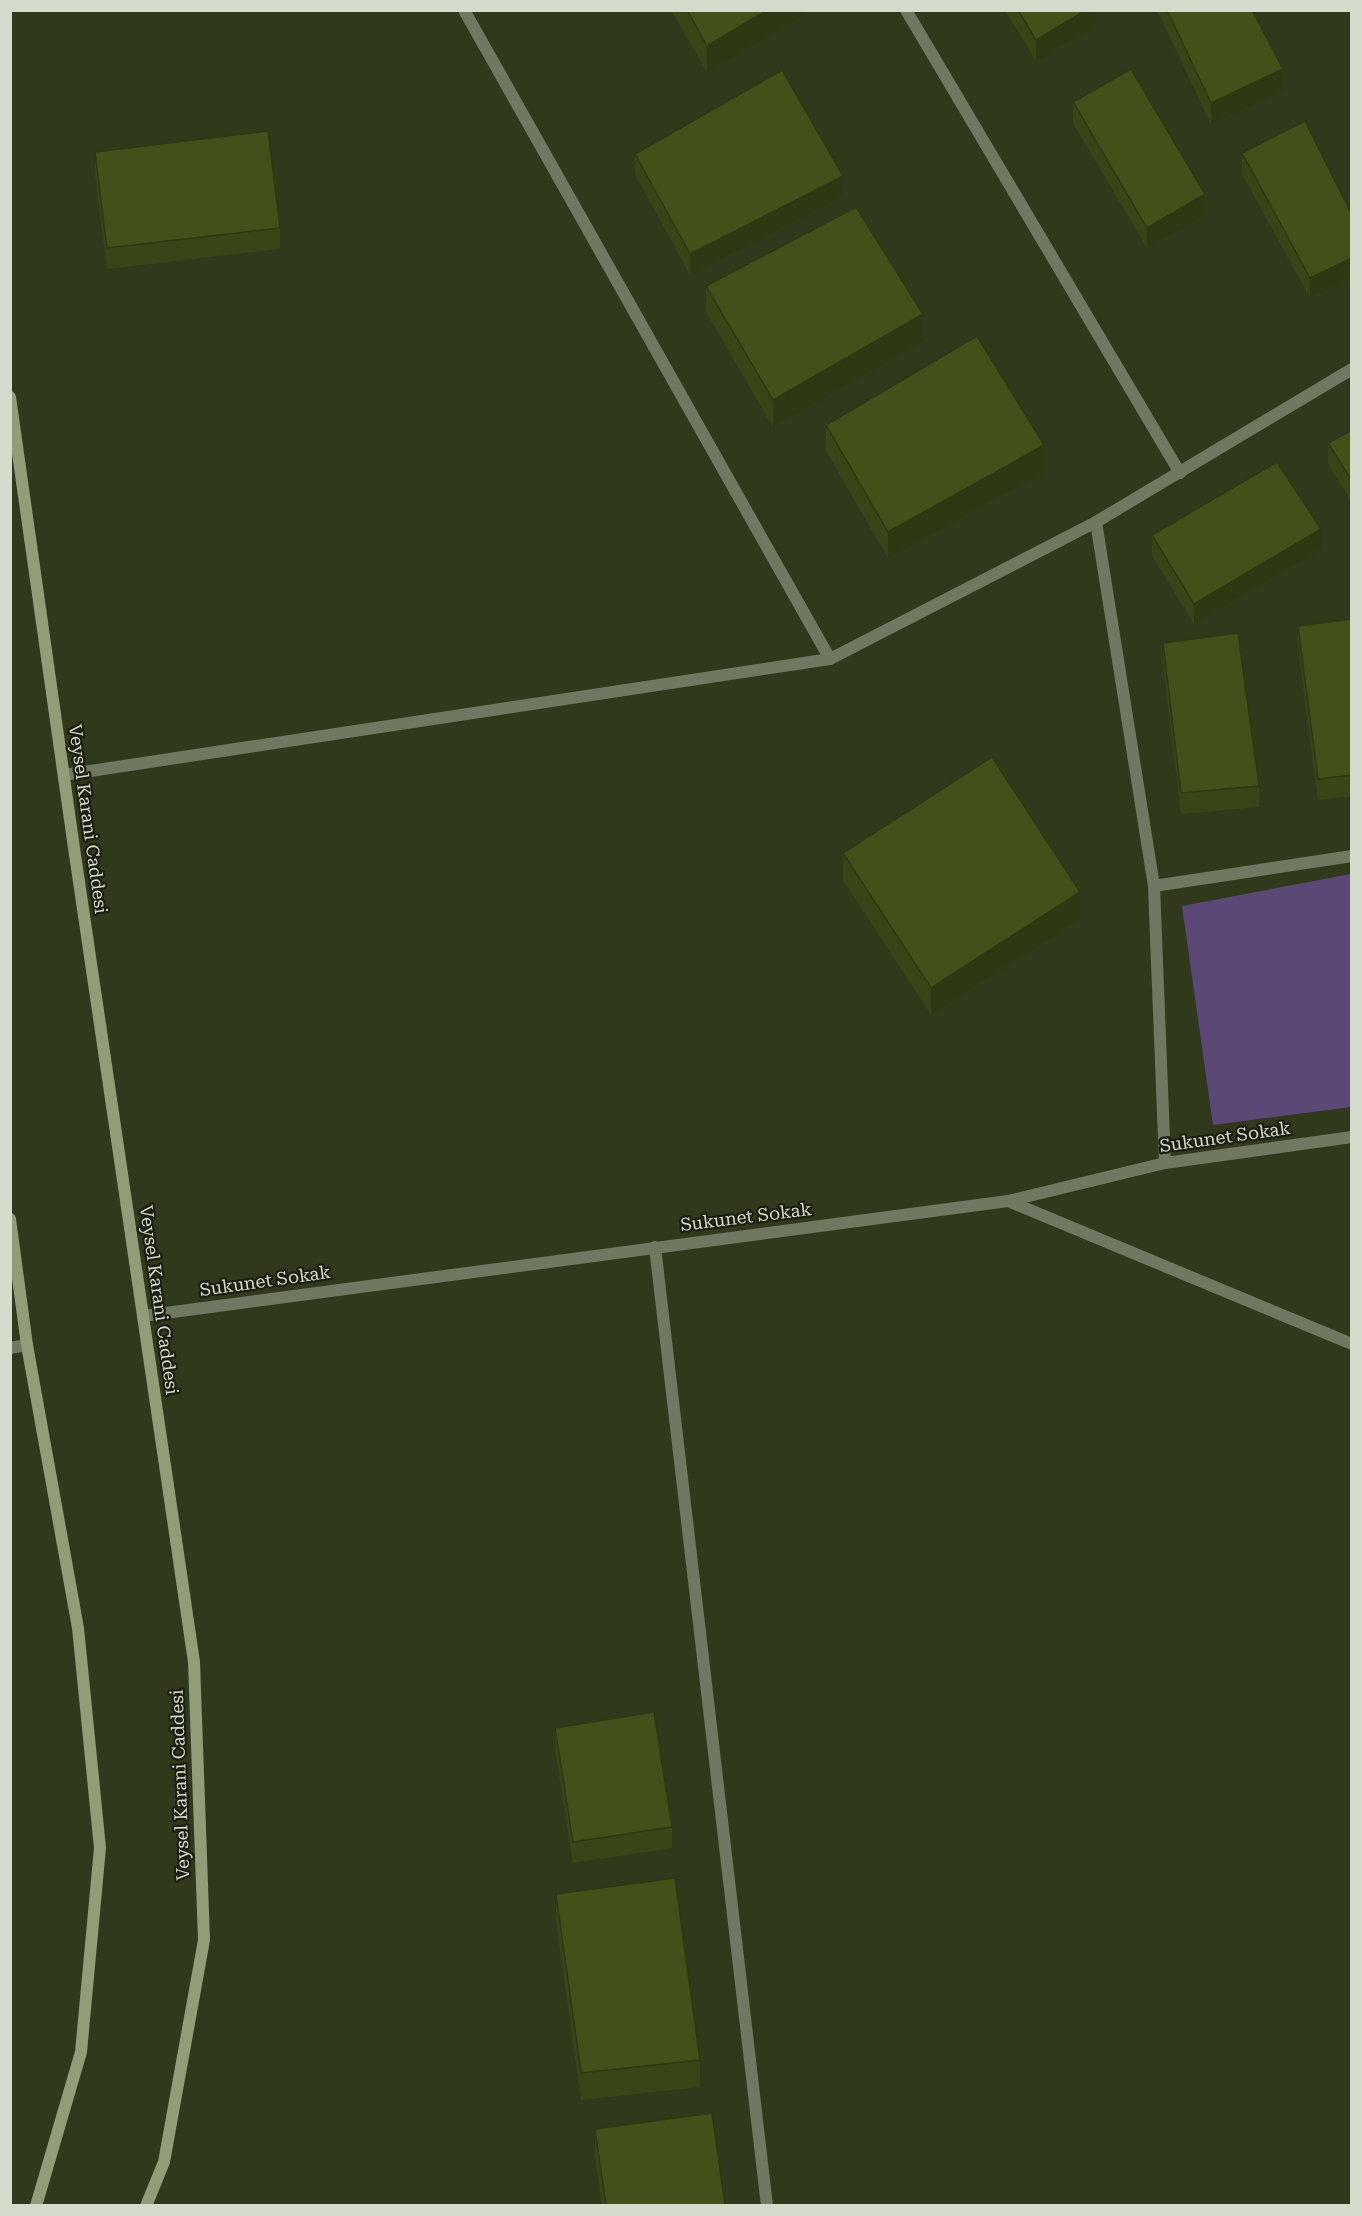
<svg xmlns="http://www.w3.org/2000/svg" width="1362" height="2216" viewBox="0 0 1362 2216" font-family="'Roboto Serif',serif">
<rect width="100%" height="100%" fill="#31391d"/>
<path fill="#5c4877" d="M1351 874V1107L1213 1125 1182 906Z"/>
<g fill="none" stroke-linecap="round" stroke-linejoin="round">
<path stroke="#707861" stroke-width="12" d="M464 10 830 659
M906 10 1180 473
M1096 522 1154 886 1165 1163
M1154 886 1352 856
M1008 1201 1352 1344
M655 1247 767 2206"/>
<path stroke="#707861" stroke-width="12" d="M64 775 830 659 1096 522 1352 369
M143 1316 1008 1201 1165 1163 1352 1137
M10 1348 27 1345"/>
<path stroke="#919d78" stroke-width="12" d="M10 397 74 848 194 1662 204 1940 164 2162 146 2206
M10 1219 27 1345 78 1628 100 1848 81 2052 36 2206"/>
</g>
<path fill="#394516" d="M671 10H812L707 72Z
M1005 10H1095V26L1036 61Z
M1157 10H1252L1283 90 1211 124Z
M1073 102 1205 215 1147 248 1073 123Z
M95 152 280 228V249L107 269 95 173Z
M1242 153 1352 215V279L1310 298 1242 174Z
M635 154 843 196 690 275 635 174Z
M706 286 923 341 773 427 706 312Z
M826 425 1044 472 888 558 826 451Z
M1352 430V502L1328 464V443Z
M1152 535 1321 549 1194 624 1152 556Z
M1352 619V796L1318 800 1298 647V626Z
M1163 643 1259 786V807L1181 814 1163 664Z
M843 853 1080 919 931 1015 843 880Z
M555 1728 672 1827V1848L573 1863 555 1748Z
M556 1894 700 2060V2087L581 2100 556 1920Z
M595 2129 725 2205H602L595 2156Z"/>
<path fill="#2e3812" d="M767 10H812L707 72V46Z
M1086 10H1095V26L1036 61V40Z
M1283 69V90L1211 124V103Z
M843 176V196L690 275V254Z
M1205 194V215L1147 248V228Z
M1352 258V279L1310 298V278Z
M923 314V341L773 427V400Z
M1044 445V472L888 558V532Z
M1321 529V549L1194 624V604Z
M1080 892V919L931 1015V988Z"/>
<path fill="#42501a" stroke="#2e3812" stroke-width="1.5" d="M687 10H767L707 46Z
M1018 10H1086L1036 40Z
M1167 10H1252L1283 69 1211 103Z
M1131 69 1205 194 1147 228 1073 102Z
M782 70 843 176 690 254 635 154Z
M1305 121 1352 215V258L1310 278 1242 153Z
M268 131 280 228 107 248 95 152Z
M856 207 923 314 773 400 706 286Z
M977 336 1044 445 888 532 826 425Z
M1352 430V481L1328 443Z
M1277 462 1321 529 1194 604 1152 535Z
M1352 619V775L1318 779 1298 626Z
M1238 633 1259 786 1181 793 1163 643Z
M992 757 1080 892 931 988 843 853Z
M654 1712 672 1827 573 1842 555 1728Z
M675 1878 700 2060 581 2073 556 1894Z
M712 2113 725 2205H606L595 2129Z"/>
<g text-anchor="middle" stroke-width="4.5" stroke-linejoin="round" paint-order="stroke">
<g font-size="18" fill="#d5dbca" stroke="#1b1e12">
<text transform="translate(88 819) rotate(82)" y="6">Veysel Karani Caddesi</text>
<text transform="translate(1225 1137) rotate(-8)" y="6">Sukunet Sokak</text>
<text transform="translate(746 1217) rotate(-7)" y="6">Sukunet Sokak</text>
<text transform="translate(265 1281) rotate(-8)" y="6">Sukunet Sokak</text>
<text transform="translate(159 1300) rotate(82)" y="6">Veysel Karani Caddesi</text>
<text transform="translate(180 1785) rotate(-92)" y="6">Veysel Karani Caddesi</text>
</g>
</g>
<rect width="1362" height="2216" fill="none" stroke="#d5dbca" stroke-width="24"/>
</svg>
